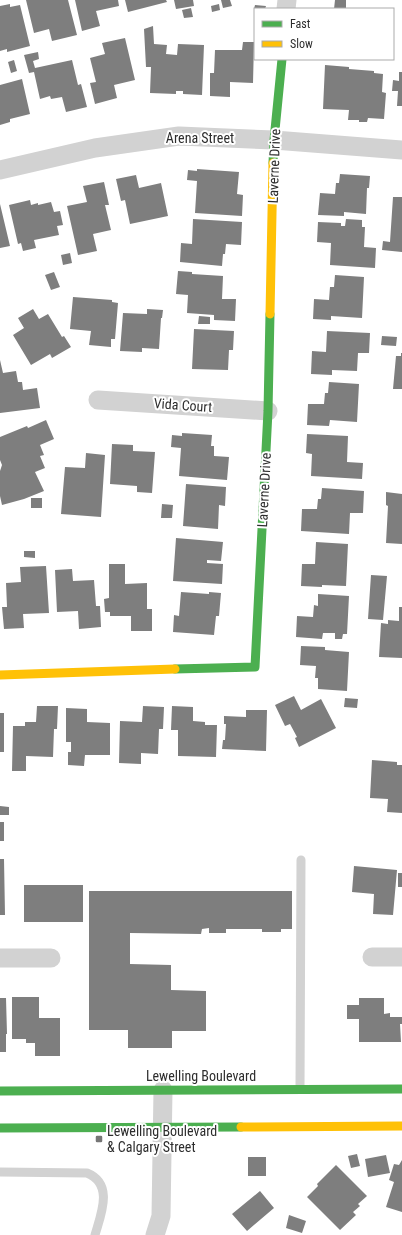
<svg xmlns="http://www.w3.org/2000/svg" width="402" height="1235" viewBox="0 0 402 1235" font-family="'Roboto Condensed',sans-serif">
<rect width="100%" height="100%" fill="#fff"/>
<path fill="#7e7e7e" d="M26 0H68L77 35 52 41 49 29 34 33Z
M75 0H118L119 6 96 11 100 26 82 31Z
M125 0H166L167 2 128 12Z
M174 0H193L194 6 176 9Z
M221 0H230L232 6 223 8Z
M335 0H346V9H334Z
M10 4V7L20 5 30 46 7 52V49L0 51V6Z
M219 4 220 10 212 12 211 6Z
M255 5 266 6 265 9H254Z
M191 8 193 17 184 18 182 10Z
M153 26 154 44 167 45 166 54 177 55 178 44 204 45 202 95 183 94V91H176V94L150 93 151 67H146L144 29Z
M125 38 135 80 114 85 117 98 95 104 90 83 96 82 90 58 105 54 102 43Z
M243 42H254L253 83 230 82V97L210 96V73H214L215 50H242Z
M38 52 39 59 33 61 35 68 72 60 78 85 81 84 87 107 66 112 62 97 51 99 50 96 40 99 34 72 29 73 24 55Z
M14 60 17 71 11 73 8 62Z
M325 65 349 67V69L374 71V73L383 74 382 92 386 93 384 119 368 118 367 122H359V120H348L349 110 323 109Z
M399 72H402V106H397L398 91H392L393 80 399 81Z
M22 79 30 114 10 119V122L0 125V85Z
M197 169 239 172 237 194 243 195 242 216 195 213 197 181 187 180 188 170 197 171Z
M340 174 370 176 369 188H367L366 214 344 212V216L318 215 320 193 335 194 336 183H339Z
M136 175 139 188 161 183 168 216 130 224 125 200 121 201 116 179Z
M104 182 109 205H105L111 230 93 234 97 251 78 255 67 206 87 202 83 186Z
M393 197H402V252L382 250 383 241 390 242Z
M30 200 31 205 38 203V205L51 202 54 212 60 211 63 225 57 226 59 235 34 240 36 248 23 251 21 243 18 244 9 205Z
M0 204 10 246 0 248Z
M193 219 242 222 241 245 226 244 225 254H223L222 266 180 262 181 243 192 244Z
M346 219 362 220V227H365L364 247 376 248 375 268 330 265 331 243 317 242 318 222 341 223V226H345Z
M70 253 72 263 63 265 61 255Z
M178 271 192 272V274L223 276 222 299H236L235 321 214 320V315L187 313 188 295 176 294Z
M54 272 60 287 51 290 45 275Z
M335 275 364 277 362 318 331 316V320L313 319 314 299 329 300 330 287H334Z
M73 297 112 300V302L118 303 115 339H111V347L89 345 91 331 70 329Z
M33 309 39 319 48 314 62 337 64 336 71 347 52 358 50 354 31 365 13 335 24 328 18 318Z
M147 309 163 310 162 318H161L159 349 142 348V352L120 351 123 313 147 314Z
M199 316 210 317V324H198Z
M194 329 234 331 233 350H229L228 370 192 369Z
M327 331 370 333 369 353H358L357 371 332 370V375L311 374 312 351 326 352Z
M382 336 397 337 396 346 381 345Z
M401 353H402V389H393L396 356H401Z
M0 360 3 373 16 371 18 382H22L23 390 37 388 40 408 0 413Z
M329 382 359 384 357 422 330 420 329 426 307 425 308 404H324L325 393H328Z
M46 420 54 439 40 445 44 455 40 456 45 468 35 472 44 491 24 499 2 505 0 496V471L2 465 0 460V437L27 426 28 428Z
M182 433 212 435 211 446H214V456L229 457 227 480 179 476 181 448 171 447 172 435 182 436Z
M307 434 348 436 347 462 363 463 362 479 311 476 312 454 306 453Z
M112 444 133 445V451L155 452 152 493 137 492V486L110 484Z
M86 453 105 455 101 517 61 514 65 467 85 468Z
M186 484 226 487 225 506 219 505 218 529 183 526Z
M322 488 364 491 363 513H350L349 534 301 531 302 509H317L318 499H321Z
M386 492 402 494V544L386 543 388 506 386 505Z
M31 498H42V508H31Z
M162 504 173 505 172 518H161Z
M176 538 223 542 221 561 207 560V563L223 564 222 584 173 581Z
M316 542 348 544 346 586 322 585V587L301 586 302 564H315Z
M24 551H35V558L24 557Z
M109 564H125V584L147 583V609H152V631H131V616H110V612H105L104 599 109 598Z
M46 566 49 613 23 614 24 628 4 629 2 607H7L6 583 21 582 20 567Z
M72 569 73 581 94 580 96 606H100L101 627 79 629 78 611 57 612 55 570Z
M371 575 387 576 383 620 368 619Z
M181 592 209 594V592L221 593 219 616H216L214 635 173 632 174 615 179 616Z
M318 594 349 596 347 634H343L342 639H335V633H323L322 639 296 637 297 616 313 617 314 605 318 606Z
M399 607H402V658L379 657 381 623 388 624V620L399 621Z
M301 646 325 647V650L349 652 347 691 318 689V678H315L316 666 300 665Z
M294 696 301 710 321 699 336 728 299 747 295 738 297 737 290 724 285 726 275 705Z
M345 698 358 699 357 708 344 707Z
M37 706H58L57 729H54L53 757 26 756V771H12L13 726H25V722H36Z
M143 706 164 707 163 729H159L158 754 141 753V764L119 763 120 721 142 722Z
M172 706 193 707V721L205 722V725H217L216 757 178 756V730H171Z
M66 708 87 709V722L110 723V755H85L84 766 68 765V752H71V742H66Z
M246 710H267L266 751 222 749 223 740H225L226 724H224V716L246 717Z
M0 713H4V752H0Z
M372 760 397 762V765H402V813L387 812 388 799 370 798Z
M0 806 9 807V815H0Z
M0 822H4V841H0Z
M0 859H4L5 915H0Z
M354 866 397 870 393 915 373 914 374 894 352 892Z
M398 873H402V887H398Z
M24 885H83V922H24Z
M89 891H292V929H281V932H262V929H226V933H209V928L202 929 201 934 130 933V964L171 965V990L206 991V1031H172V1048H128V1030H89Z
M12 997H39V1018H60V1056H35V1043H26V1039H12Z
M0 998H6L7 1034H6V1052H0Z
M359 998H384V1014L390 1013V1017H402V1024H400L401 1042H359V1019H347V1005H359Z
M357 1154 360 1166 351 1168 348 1156Z
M386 1155 390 1173 368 1177 365 1159Z
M248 1157H266V1176H248Z
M402 1160V1212L386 1207 394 1182 389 1180 394 1164 399 1165Z
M336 1165 367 1196 358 1204 360 1206 353 1212 356 1215 340 1230 307 1197 318 1186 317 1184Z
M260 1191 274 1208 247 1231 232 1214Z
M289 1215 306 1221 302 1233 286 1228Z"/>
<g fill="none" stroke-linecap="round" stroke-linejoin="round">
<path stroke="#d2d2d2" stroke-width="9" d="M300 1089 301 860
M0 1172 87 1173C114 1184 101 1214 95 1235"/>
<path stroke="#d2d2d2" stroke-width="19" d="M286 9 287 0
M0 170 95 148 179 136 274 140 402 150
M98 400 268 411
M372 957H402
M0 958H51
M155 1235 161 1216 163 1090"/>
<path stroke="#4caf50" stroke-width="9" d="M273 163 274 140 282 59
M175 669 255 667 268 411 270 314
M0 1091 402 1089
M0 1128 241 1127"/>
<path stroke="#ffc107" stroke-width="9" d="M270 314 273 163
M0 675 175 669
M241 1127 402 1126"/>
</g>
<rect fill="#767676" stroke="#fff" stroke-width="1.5" x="95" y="1135" width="8" height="8" rx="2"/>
<g text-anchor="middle" stroke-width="4" stroke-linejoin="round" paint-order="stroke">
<g font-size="14" fill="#2d2d2d" stroke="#fff">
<text x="200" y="143">Arena Street</text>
<text transform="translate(274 166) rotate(-88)" y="5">Laverne Drive</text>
<text transform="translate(183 405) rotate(4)" y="5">Vida Court</text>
<text transform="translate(264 490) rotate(-87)" y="5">Laverne Drive</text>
<text x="201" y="1081">Lewelling Boulevard</text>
</g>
<g font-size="14" fill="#2d2d2d" stroke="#fff" text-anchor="start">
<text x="107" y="1136">Lewelling Boulevard<tspan x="107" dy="16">&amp; Calgary Street</tspan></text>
</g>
</g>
<rect x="254" y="8" width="140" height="52" fill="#ffffff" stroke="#ababab"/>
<rect x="262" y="21" width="20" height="6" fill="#4caf50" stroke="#ababab"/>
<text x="290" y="28" font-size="12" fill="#2d2d2d">Fast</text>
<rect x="262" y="41" width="20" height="6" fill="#ffc107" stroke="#ababab"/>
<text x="290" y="48" font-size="12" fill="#2d2d2d">Slow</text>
</svg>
